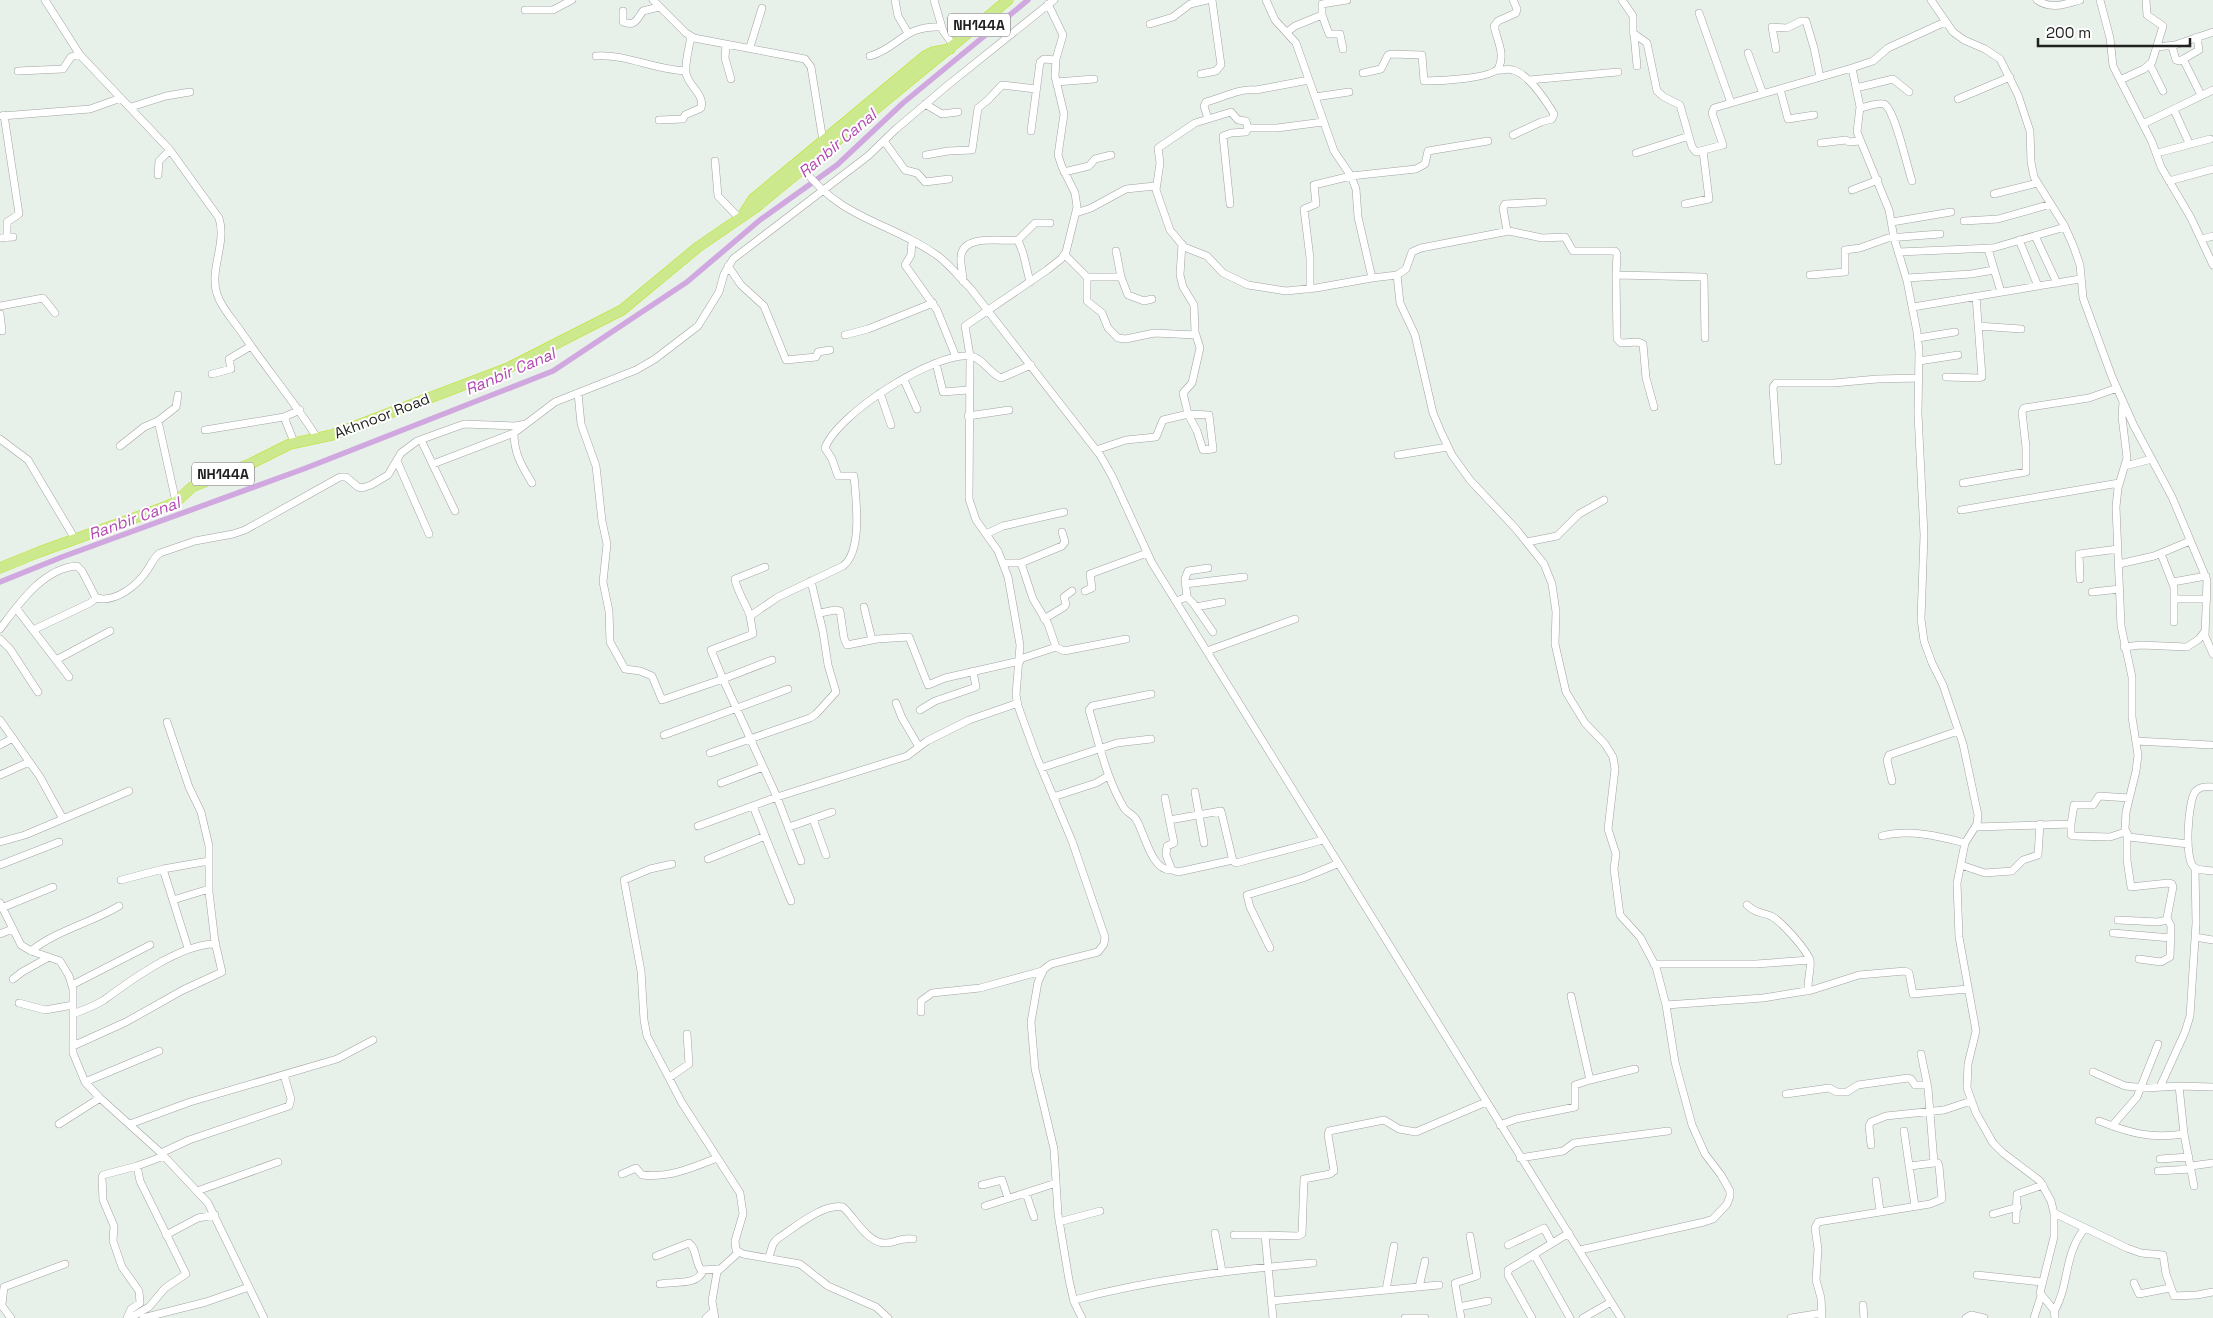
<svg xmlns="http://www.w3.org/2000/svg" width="2213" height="1318" viewBox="0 0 2213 1318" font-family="'Space Grotesk',sans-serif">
<rect width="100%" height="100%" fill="#e7f1e9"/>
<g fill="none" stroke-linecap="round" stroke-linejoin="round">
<path stroke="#d1a7e0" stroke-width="5.5" d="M0 582 62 557 306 468 553 371 687 282 760 220 837 165 903 103 1028 0"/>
<defs>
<path id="minor" d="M45 0 80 55 170 150 219 218C227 243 209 270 217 294 221 307 232 319 240 330 265 367 294 401 318 439
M653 0 686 33 694 38 805 59 811 67 823 141
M895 0 898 16 908 33
M934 0 943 31 954 46
M1266 0 1275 20 1296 43 1334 151 1351 176 1356 189 1358 217 1372 278 1397 275 1400 303 1415 335 1433 413 1441 432 1452 455 1470 480 1516 529 1544 564 1552 584 1556 612 1555 644 1566 692 1585 723 1605 744 1613 757 1615 769 1608 829 1616 854 1614 869 1620 915 1640 937 1656 967 1666 1005 1675 1062 1692 1125 1705 1154 1721 1175 1730 1191V1196L1727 1204 1713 1219 1704 1222 1580 1250
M1622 0 1633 16V33L1647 43 1657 91 1664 97 1680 105 1692 147 1696 152 1723 145 1712 113 1714 108 1852 68
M1931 0 1953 32 1964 40 1985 49 2000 59 2018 95 2030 131 2031 162 2034 177 2064 225 2073 245 2080 265 2083 298 2112 377 2134 426 2172 497 2207 580 2205 636 2213 654
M2037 0C2051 10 2065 4 2080 0
M2100 0 2110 38 2113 66 2152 142 2161 167 2191 218 2213 265
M1048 4 1063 35 1056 59 1055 76 1064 114 1058 155 1062 167 1075 193 1077 207 1066 252 1061 259 1047 270 965 326 970 356 969 499 976 520 998 551 1008 577 1020 645 1016 695 1018 706 1037 758 1072 841 1105 937 1104 944 1098 952 1051 964 1044 969 1038 982 1031 1022 1035 1069 1054 1149 1058 1214 1069 1280 1074 1302 1082 1318
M525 10H553L572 0
M623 11V22C635 27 637 19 643 11L659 7
M1699 13 1731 103
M1322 15 1329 34H1340L1343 49
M1945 22 1888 48 1873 61 1852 68 1860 107 1857 132 1889 210 1894 238 1907 281 1917 332 1919 352 1918 414 1924 535 1921 619 1924 641 1932 663 1943 685 1963 744 1978 815 1977 824 1965 843 1957 883 1959 937 1976 1031 1968 1064 1967 1088 1976 1113 1993 1143 2003 1153 2040 1181 2051 1201 2054 1213V1237L2040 1293 2054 1310 2055 1318
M1150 24 1173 17 1190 4 1207 0
M1287 32 1295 26 1322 15V4L1347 0
M1634 34 1637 66
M726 44 725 58 731 79
M2172 46 2176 60 2180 61 2199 50 2197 37
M750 47 762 8
M2157 47 2175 45 2213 32
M1776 49 1772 27 1787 28 1801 21H1806L1814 48 1820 77
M1748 53 1763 94
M596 56C628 54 653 70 686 71
M870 56C899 48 903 25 941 27
M2183 59 2201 95
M2150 65 2163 91
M1497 70C1503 71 1508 68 1513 70 1528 74 1546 101 1554 114L1552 119 1541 122 1513 135
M18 71 63 69 71 57 79 54
M1363 73 1381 69 1388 55 1391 54 1422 55 1424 81C1437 81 1494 79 1499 67 1505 53 1497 40 1494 26L1498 21 1516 13 1517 9 1513 0
M1201 74 1216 71 1221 65 1212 0
M1529 80 1618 72
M2120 80 2144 69 2152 62 2163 26 2147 15 2146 0
M1056 82 1094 79
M1856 88 1893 79 1909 92
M1780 89 1788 119 1814 115
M1315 97 1349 92
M1958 99 2010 77
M925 104 942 114 958 112
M131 107 166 96 190 92
M1860 108C1866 107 1878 102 1884 104 1895 109 1907 167 1912 181
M2174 110 2189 143
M4 115 19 214 7 222V238
M2 116 90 109 121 98
M1208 119 1204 106 1206 102C1223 98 1238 88 1256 90L1309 80
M659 120 683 119 685 115 701 108C705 94 688 86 686 73 685 61 689 48 691 37
M1323 122 1277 128H1248L1246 121 1238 120 1231 112 1195 123 1158 148 1160 163 1156 190 1170 230 1184 247 1207 256 1223 273 1248 285 1286 291 1316 288 1372 278
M2143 124 2213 90
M1031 131 1040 62 1044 59 1056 60
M884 141 905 170 917 173 925 182 949 179
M1821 143 1846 140 1849 142 1860 141
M1636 153 1689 136
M2157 153 2210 139
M926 155 948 151 972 150 978 108 988 100 1002 85 1036 89
M715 161 718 196 739 218
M803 168C841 220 891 222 938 256 950 265 960 278 971 289L1100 455 1112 476 1152 563 1621 1318
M1064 172 1089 166 1095 159 1111 155
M158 175 159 161 170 150
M2169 181 2213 169
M1852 190 1878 180
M1994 194 2037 183
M1230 204 1223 136 1231 133 1246 132 1248 128
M1685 204 1709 199 1703 151
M1076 213 1091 208 1126 189 1155 186
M1964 221 1998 219 2051 204
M1892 222 1951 212
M1507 231 1503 208 1505 204 1543 202
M2035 236 2057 283
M0 238 13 237
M2202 239 2213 236
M1018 240 1023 253 1030 282
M2019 240 2038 286
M912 241 911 255 905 265 937 310 956 357
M1988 249 2001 292
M1116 251 1121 277
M1898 252 1993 248 2065 227
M1065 255 1087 277V301L1102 313 1108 328 1118 338 1126 339 1154 333 1196 335
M728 266 741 285 764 306 786 360 816 357 818 352 830 350
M1397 275 1406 269 1412 252 1421 248 1509 231 1542 238 1565 237 1573 251H1615L1617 254 1616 275 1704 277 1705 338
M1616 275 1617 339 1621 343 1638 342 1643 344 1646 378 1654 407
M1810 275 1845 272V250L1860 248 1888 238 1940 234
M1087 277H1121L1128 295 1144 301 1152 299
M1907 278 1971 274 1994 270
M963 281C963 272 960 265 961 257 962 233 1003 242 1018 240L1035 223H1050
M1310 289V258L1304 209 1316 204 1314 185 1351 176 1416 169 1425 164 1428 151 1488 141
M0 306 43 298 55 313
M1913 307 2080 279
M0 314 2 331
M1978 326 2021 329
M845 335 868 329 933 303
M1918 338 1955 332
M1919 361 1958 355
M936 363 943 392 968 390
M212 374 231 369 229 359 251 346
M1946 377 1979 378 1982 377 1976 296
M904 380 917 409
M578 393 581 424 596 466 602 521 607 544 603 582 609 611 610 642 625 669 640 671 652 676 662 700 723 679 777 797 907 756 927 741 969 720 1018 703
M880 393 891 425
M2123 402 2122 417 2127 458 2118 488 2116 507 2121 626 2132 677V717L2138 755 2136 771 2126 812 2125 829 2129 837 2188 844
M1188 414 1209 415 1213 449 1203 450 1197 431Z
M968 416 1009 410
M284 417 294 442
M158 421 176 502
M205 430 284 417 300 410
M514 433C514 454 522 466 532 483
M0 439 28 460 75 539
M421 440 455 511
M120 446 144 427 158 421 176 407 178 395
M1096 450 1126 440 1156 437 1163 420 1188 414 1183 393 1192 383 1200 348 1195 332 1194 305 1183 287 1180 275 1182 244
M1398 455 1448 447
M397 461 429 534
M1778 461 1773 387 1776 383H1834L1877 379 1919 378
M433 464 514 433 526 424
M2125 466 2152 459
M1963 483 2026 472V447L2022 412 2024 408 2089 398 2117 388
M1961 510 2119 483
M986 534 1003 526 1064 512
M1527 542 1557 536 1579 514 1604 500
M2161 554 2174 587V622
M1004 563H1021L1062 546 1065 542 1062 532
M1021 563 1033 599 1048 624 1056 647
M2119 564 2154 556 2190 541
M2080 579 2079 554 2118 549
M2173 582 2206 576
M1185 584 1244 577
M1085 591 1092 588 1090 574 1147 553
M2092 592 2120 589
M1187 597 1193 603 1213 632
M2174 599H2207
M1176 601 1187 597 1185 579 1188 571 1208 568
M864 607 872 640
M1196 607 1222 602
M16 608 69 677
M820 613 835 610 840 611 844 638 847 645 877 639 909 637 928 685 945 678 1020 661
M750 616C746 603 737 592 735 579L765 567
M1044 619 1064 607 1066 604 1064 597 1072 591
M0 629C18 605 43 568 77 566L82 571 96 598C116 603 138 585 148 569 152 563 154 557 160 553L195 541 233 534 245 530 340 477H346L358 487 362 488 371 485 388 475 401 453 417 441 464 424 515 426 526 424 555 402 636 370 655 359 698 326 719 292 724 274 733 259 868 156 896 129 948 85 1054 0
M33 630 90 603 96 598
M0 639 10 649 38 692
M2124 647 2141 645 2187 647 2199 639 2205 631
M1207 651 1295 619
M1020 659 1056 647 1064 651 1126 639
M56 660 110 631
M772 660 723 679 711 650 753 634 750 616 753 614 778 597 843 566C863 551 856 499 854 476H838L832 459 825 448C837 414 934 352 970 356 982 357 990 374 1001 378L1031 365
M1151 694 1092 706 1089 710C1099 743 1106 778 1124 808 1127 813 1134 814 1137 821 1145 835 1152 872 1172 870
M896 703 902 718 919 747
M920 710 935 701 976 687 973 671
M0 720 40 777 63 819
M664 735 788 689
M2136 741 2211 745
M0 745 13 738
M710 753 810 718 816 714 836 692 828 665 823 632 811 581
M1041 768 1117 743 1151 739
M0 775 29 762
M1892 781 1887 760 1889 755 1958 731
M721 783 763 767
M2213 787C2207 786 2199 787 2195 792 2188 802 2184 859 2194 867 2199 871 2207 870 2213 871
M1195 792 1204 843
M1053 797 1096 783 1108 776
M1165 798 1174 843 1167 846 1166 855 1172 870 1178 872 1233 860
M753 806 791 901
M813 819 826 855
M1169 820 1221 811 1233 861 1236 863 1323 840
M2071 824 2074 805H2093L2099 796 2129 798
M698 826 777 797 801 861
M789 827 832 812
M1975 827 2071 824V835L2073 836 2110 837 2125 832
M2127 835V860L2131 887 2168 883 2172 884 2173 887 2167 918 2171 926 2170 957 2161 962 2139 959
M1882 836C1909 829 1939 836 1965 843
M0 842 25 835 129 791
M708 859 765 836
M672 864 650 869 624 880 641 971 644 1020 647 1036 682 1103 740 1193 743 1214 735 1241 736 1250 743 1254 800 1264 828 1286 876 1307 888 1318
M0 865 59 842
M1961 865 1985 873 2012 871 2023 860 2038 855 2040 824
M163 869 188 948
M121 880 163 869 209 861
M173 900 209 889
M0 903 21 945 31 951 60 961 69 976 73 989V1053L85 1082 100 1098 161 1153 208 1203 264 1318
M1747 905C1755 913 1761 912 1771 916 1781 921 1806 949 1810 960 1812 964 1807 982 1808 991
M4 907 53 887
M2118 920 2158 922 2167 920
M2113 933 2171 938
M0 934 12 929
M2195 937 2213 940
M1270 948 1250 907 1247 895 1303 878 1337 864
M31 951C57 930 91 923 119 906
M1654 964H1756L1810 960
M13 979 22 972 49 957
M72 985 150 945
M19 1003 45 1010 73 1005
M1666 1005 1763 998 1812 990 1859 975 1905 971 1909 973 1913 994 1968 989
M921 1012V1001L932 993 980 988 1042 971
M73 1014C83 1010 95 1006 104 1000 131 980 182 943 216 944
M73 1046 126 1022 183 990 222 972 215 942 209 892V846L201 812 189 787 167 722
M2093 1072 2125 1086 2147 1088 2179 1086 2184 1134 2194 1186
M670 1077 689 1064 687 1034
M1590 1080 1635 1069
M85 1082 159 1051
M2179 1086 2213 1087
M2160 1087 2185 1032 2190 1016 2196 923 2195 868
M1786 1094 1829 1088 1837 1092H1847L1858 1085 1908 1078 1911 1079 1915 1085H1927
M2099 1121C2130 1133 2150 1139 2184 1134
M59 1124 100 1098
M130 1124 190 1102 337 1059 373 1040
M1500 1125 1516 1119 1575 1107V1085L1590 1080 1571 996
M2112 1126 2137 1097 2158 1044
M1904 1131 1915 1206
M1871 1145 1869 1126 1871 1122 1886 1116 1944 1110 1971 1101
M161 1153 189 1140 289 1106 291 1099 284 1075
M1520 1158 1563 1151 1574 1143 1668 1131
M2160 1159 2189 1157
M1910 1166 1934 1163
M2191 1166 2213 1163
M2158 1171 2191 1169
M622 1174 636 1168 642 1175C669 1178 692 1168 717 1158
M1876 1181 1880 1211
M982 1185 1002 1180 1008 1198
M197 1191 278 1162
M1026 1193 1034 1217
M985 1206 1056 1183
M2054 1213 2127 1248 2141 1253 2163 1255 2166 1274 2174 1296 2197 1295 2213 1292
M1993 1214 2018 1207
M2016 1220 2017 1194 2043 1185
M1059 1222 1100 1211
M1215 1233 1222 1271
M166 1235 198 1218 215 1215
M1234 1235H1265
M1508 1245 1544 1228 1552 1243
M1534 1254 1570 1318
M656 1256 689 1243C697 1249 695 1262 701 1270L719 1269
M769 1257 773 1244 777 1239C794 1228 823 1203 843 1207 855 1218 868 1244 886 1243 897 1243 899 1237 913 1239
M1977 1275 2042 1282
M2134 1283 2139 1294 2170 1288
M660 1284C673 1281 697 1286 703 1271
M1419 1287 1425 1261
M1386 1290 1394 1246
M1074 1300C1152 1279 1232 1270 1313 1263
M1271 1301 1439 1285
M0 1303 11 1318
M2 1304 4 1287 65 1264
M1863 1305 1864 1318
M1459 1307 1488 1301
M2054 1312C2070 1284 2063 1255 2085 1228
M127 1318 131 1309 140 1303 139 1291 122 1267 113 1241 114 1226 103 1200 102 1177 103 1175 137 1166 164 1156
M130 1318 149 1307 165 1288 186 1274 140 1181 137 1166
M143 1318 206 1302 249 1287
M706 1318 714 1311
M715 1318 712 1301 717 1272 739 1252
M1273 1318 1265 1235 1298 1236 1302 1234 1304 1179 1330 1174 1334 1171 1328 1135 1329 1131 1384 1120 1399 1129 1416 1132 1486 1102
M1405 1318H1425
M1461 1318 1455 1283 1477 1276 1470 1236
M1532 1318 1508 1275V1270L1569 1233
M1583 1318 1611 1302
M1791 1318 1822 1313
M1822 1318 1821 1298 1816 1280 1818 1249 1815 1228 1818 1222 1930 1204 1942 1199 1939 1166 1938 1163H1934L1928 1088 1921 1054
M1966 1318 1971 1315 1984 1318
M2034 1318 2041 1296"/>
<path id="highway" d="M744 213 753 199 925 56 933 52 950 49
M0 568 39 552 162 508 176 502 192 487 252 463 290 444 332 435 508 368 622 310 698 247 755 208 1008 0"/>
</defs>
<use href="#minor" stroke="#a2a2a2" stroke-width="8"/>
<use href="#highway" stroke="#c0e023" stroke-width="11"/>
<use href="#minor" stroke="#fff" stroke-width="7"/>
<use href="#highway" stroke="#ccea8d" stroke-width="10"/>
</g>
<g text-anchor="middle" stroke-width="4" stroke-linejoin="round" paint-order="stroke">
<g fill="#fff" stroke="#646464" stroke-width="1">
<rect x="948" y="13.5" width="62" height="23" rx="4"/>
<rect x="192" y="462.5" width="62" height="23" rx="4"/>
</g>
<g font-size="14" font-weight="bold" fill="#212121">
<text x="979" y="30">NH144A</text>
<text x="223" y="479">NH144A</text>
</g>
<g font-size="15" fill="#212121" stroke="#fff">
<text transform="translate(382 416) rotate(-21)" y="5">Akhnoor Road</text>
</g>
<g font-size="16" font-style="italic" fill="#b449b3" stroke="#fff">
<text transform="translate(837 143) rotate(-40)" y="6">Ranbir Canal</text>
<text transform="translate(510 371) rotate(-23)" y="6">Ranbir Canal</text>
<text transform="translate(134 518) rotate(-20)" y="6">Ranbir Canal</text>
</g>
</g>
<path d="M2038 38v8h152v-8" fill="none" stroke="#212121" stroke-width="2.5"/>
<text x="2046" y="38" font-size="15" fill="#212121" stroke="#ffffff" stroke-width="4" paint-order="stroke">200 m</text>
</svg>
